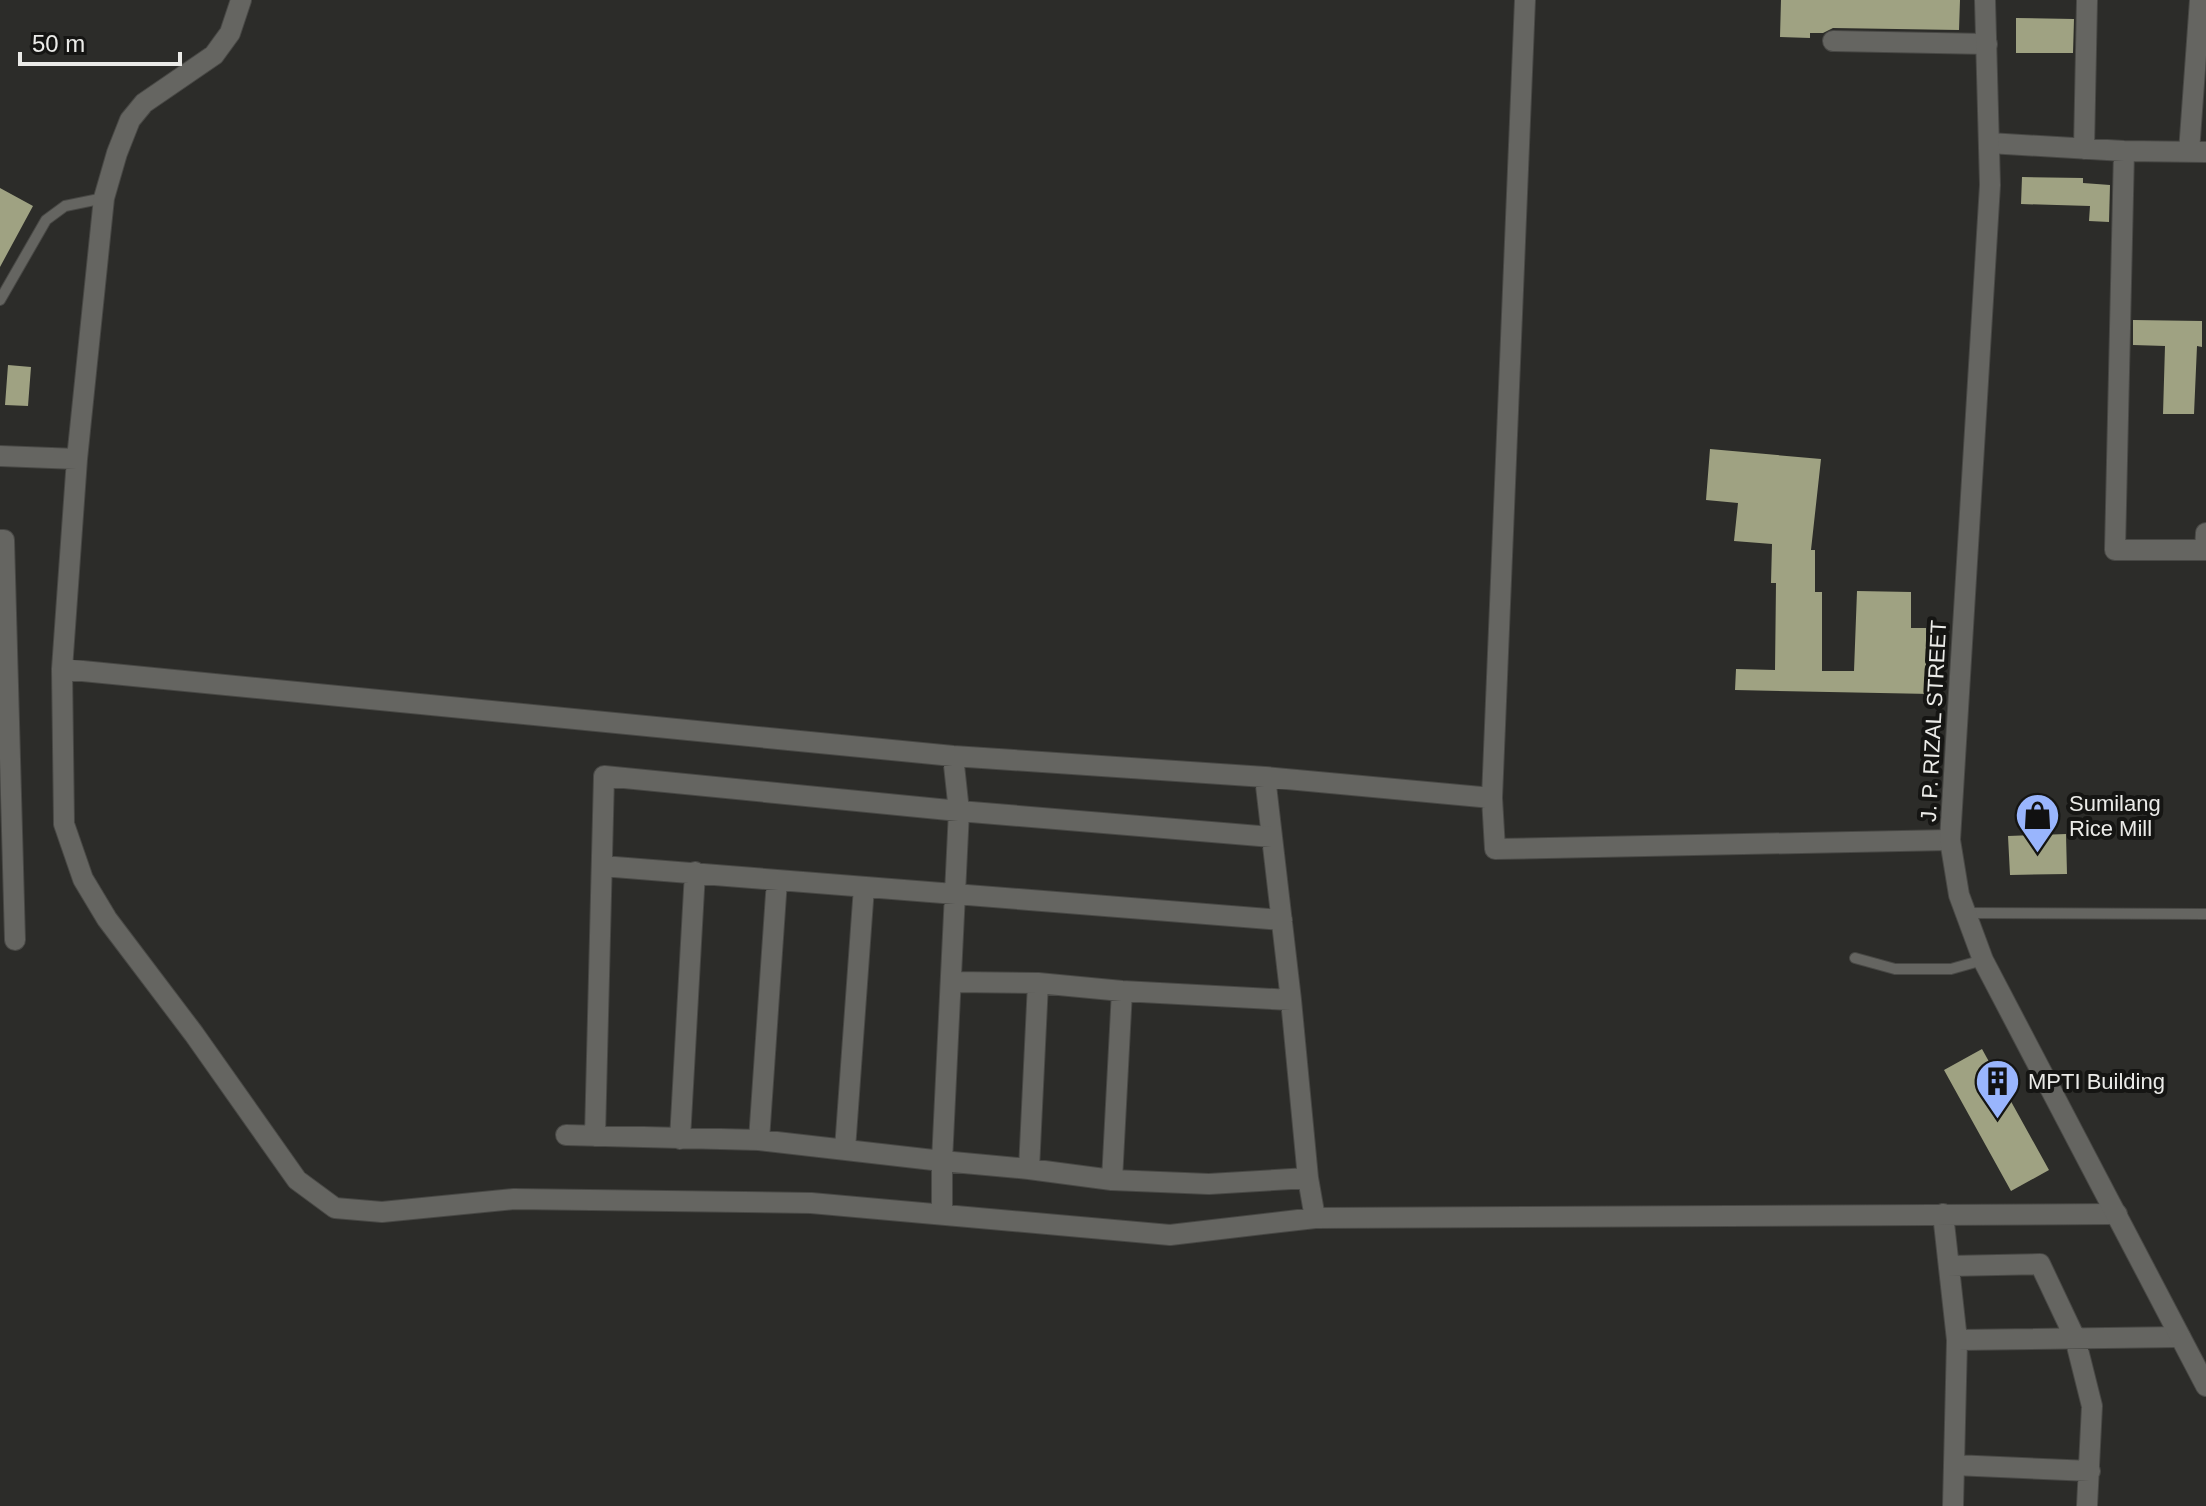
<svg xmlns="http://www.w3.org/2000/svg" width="2206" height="1506" viewBox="0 0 2206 1506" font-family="Helvetica,sans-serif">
<rect width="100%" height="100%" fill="#2c2c29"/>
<path fill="#9fa282" d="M1781 0H1960L1959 30 1833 28 1823 33H1810V38L1780 37Z
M2016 18 2074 19 2073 53H2016Z
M2022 177 2083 178V183L2110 185 2109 222 2089 221 2090 206 2021 204Z
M0 188 33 206 0 267Z
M2133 320 2202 321V347L2197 346 2194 414H2163L2165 346 2133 345Z
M8 365 31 367 28 406 5 405Z
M1710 449 1821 459 1811 550H1815V592H1822V671H1854L1857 591 1911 592V628H1926V672H1931V694L1735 690 1736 669 1775 670 1776 583H1771L1772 544 1734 541 1738 503 1706 500Z
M2066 834 2067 874 2010 875 2008 836Z
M1982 1049 2049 1170 2011 1191 1944 1070Z"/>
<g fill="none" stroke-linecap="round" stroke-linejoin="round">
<defs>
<path id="service" d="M0 300 46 220 65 206 104 198
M1965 913 2206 914
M1855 958 1895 969H1951L1983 960"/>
<path id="minor" d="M241 0 230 33 214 55 144 103 130 120 117 153 104 198 77 459 62 669 64 824 83 879 107 919 194 1034 297 1180 335 1208 382 1212 514 1199 811 1203 1170 1235 1315 1218 2117 1214
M1525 0 1492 798 1495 849 1950 840
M1833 41 1987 44
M1989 143 2124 151 2206 152
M2084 149 2087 0
M2124 151 2115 550H2205L2206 533
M2189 152 2200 0
M0 456 77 459
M0 540H4L15 940
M62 669 953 756 1265 777 1492 798
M1265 777 1291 1000 1308 1178 1315 1218
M602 866 1282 920
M952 982 1038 983 1122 991 1291 1000
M566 1135 759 1140 942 1161 1029 1169 1112 1180 1209 1184 1308 1178
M595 1136 604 776 959 811 1272 837
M680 1139 695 872
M759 1140 777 880
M845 1149 864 887
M1029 1169 1038 983
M1112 1180 1122 991
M942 1214V1161L959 811 953 756
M1943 1214 1957 1340 1953 1506
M1949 1266 2040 1264 2075 1338 2092 1406 2087 1506
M1957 1340 2180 1337
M1954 1465 2090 1471"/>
<path id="secondary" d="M1985 0 1990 185 1950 840 1959 895 1983 960 2206 1386"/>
</defs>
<use href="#service" stroke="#484845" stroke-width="12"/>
<use href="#minor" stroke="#484845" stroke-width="22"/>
<use href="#secondary" stroke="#484845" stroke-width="22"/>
<use href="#service" stroke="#656561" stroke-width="10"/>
<use href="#minor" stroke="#656561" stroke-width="20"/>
<use href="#secondary" stroke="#656561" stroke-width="20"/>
</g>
<defs>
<symbol id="shop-pin" viewBox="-11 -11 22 30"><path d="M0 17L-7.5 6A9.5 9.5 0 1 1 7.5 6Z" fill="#99b5fd" stroke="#151513"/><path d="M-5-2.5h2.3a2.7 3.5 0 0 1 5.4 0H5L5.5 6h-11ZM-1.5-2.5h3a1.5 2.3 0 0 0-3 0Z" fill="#111"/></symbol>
<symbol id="building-pin" viewBox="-11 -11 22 30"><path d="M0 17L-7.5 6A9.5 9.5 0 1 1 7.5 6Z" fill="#99b5fd" stroke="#151513"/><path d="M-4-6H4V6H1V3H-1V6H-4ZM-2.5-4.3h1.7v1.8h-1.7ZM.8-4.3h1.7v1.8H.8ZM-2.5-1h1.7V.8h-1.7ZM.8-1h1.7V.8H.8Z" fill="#111"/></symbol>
</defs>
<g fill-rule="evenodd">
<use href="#shop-pin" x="2012" y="790" width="51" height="69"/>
<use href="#building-pin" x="1972" y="1056" width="51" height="69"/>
</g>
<g text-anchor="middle" stroke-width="8" stroke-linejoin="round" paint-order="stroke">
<g font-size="22" fill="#ebebe8" stroke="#151513">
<text transform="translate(1933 721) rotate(-87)" y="8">J. P. RIZAL STREET</text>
</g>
<g font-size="22" fill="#ebebe8" stroke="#151513" text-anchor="start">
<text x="2069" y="811">Sumilang<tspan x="2069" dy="25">Rice Mill</tspan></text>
<text x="2028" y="1089">MPTI Building</text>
</g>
</g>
<path d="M20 52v12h160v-12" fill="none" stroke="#ebebe8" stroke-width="4"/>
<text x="32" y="52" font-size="24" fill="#ebebe8" stroke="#151513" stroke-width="6" paint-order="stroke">50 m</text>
</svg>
